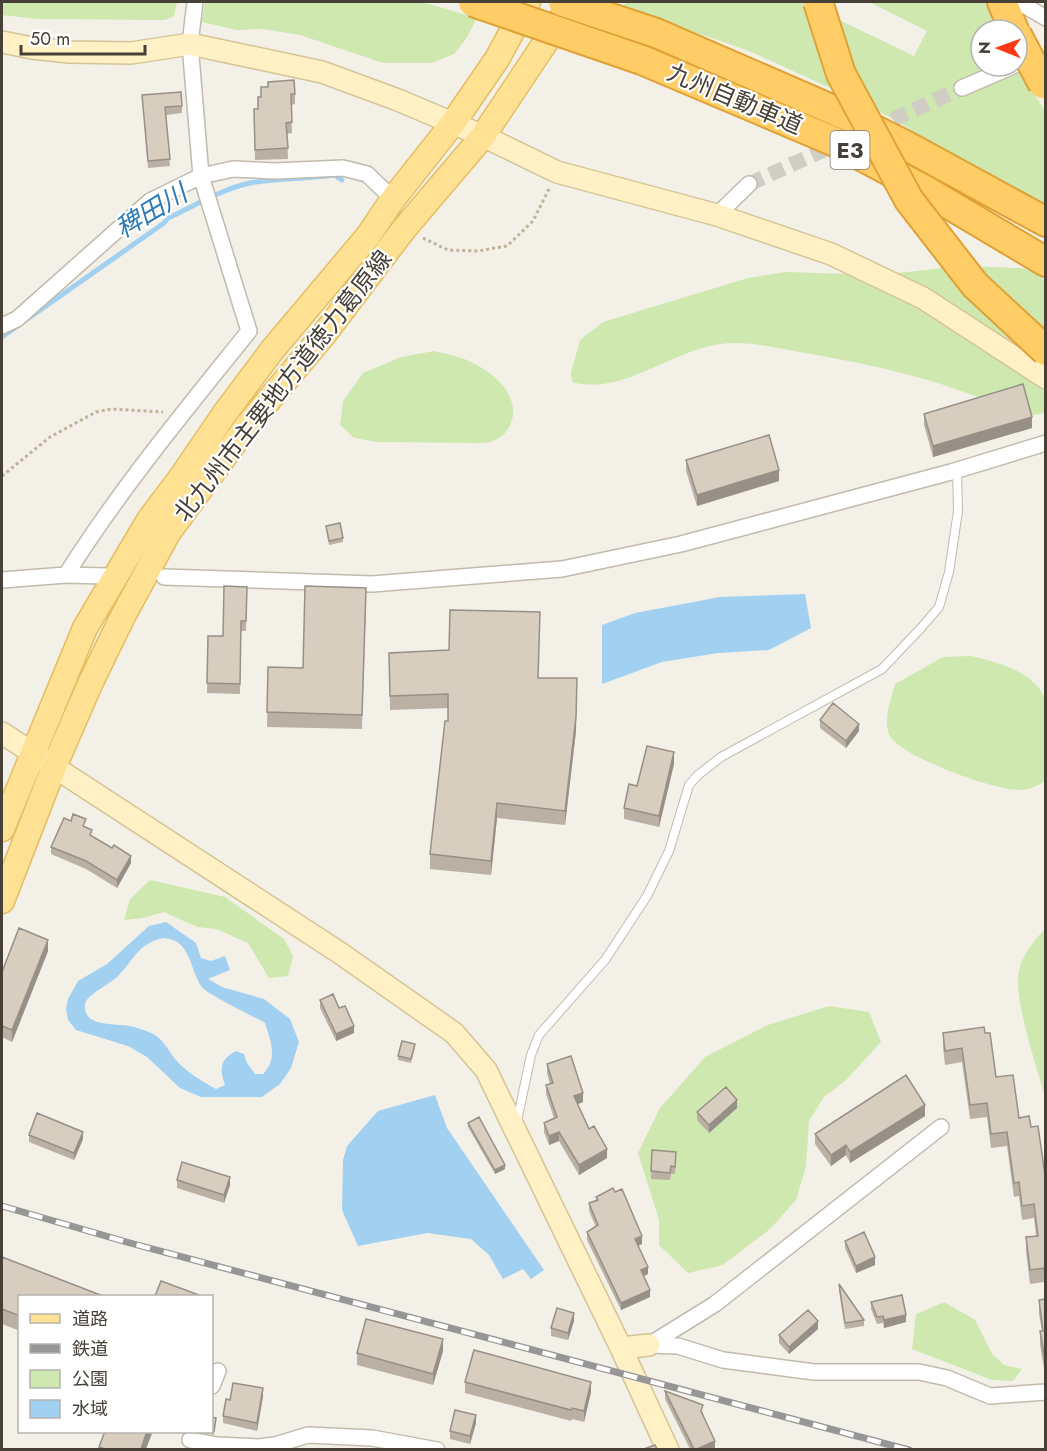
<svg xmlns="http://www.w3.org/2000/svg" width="1047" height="1451" viewBox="0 0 1047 1451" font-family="Jost,'Noto Sans JP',sans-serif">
<rect width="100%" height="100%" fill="#f3f0e7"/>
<path fill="#cee8af" d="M2 2H177L174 16 165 20 38 19 2 15Z
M205 2H422L477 18 466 39 454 54 432 63H383L300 35 262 29 237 30 202 22Z
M626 2H802L914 56 927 31 869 2H991L1002 30H981V66H1017L1045 111V208L872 107 749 51 623 7Z
M963 266 1021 268 1041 274 1045 284V412C1027 421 1007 409 990 402 930 377 869 364 805 353 775 348 744 339 715 345 669 353 619 396 572 382L571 373 580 340 603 322 748 278 786 272 879 275Z
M434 351C451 355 467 358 482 368 492 374 504 384 509 395 520 417 508 440 484 443L378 442 354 438 340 425 343 401 363 373 401 357Z
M971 656C996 662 1029 670 1043 694 1047 704 1046 766 1045 781 1038 786 1028 790 1019 790 997 791 897 756 889 734 883 719 891 699 895 684L943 657Z
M150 880 225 897 284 939 293 956 288 976 269 978 248 943 216 929 197 927 164 912 143 918 124 920 130 899Z
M1045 929V1097C1037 1067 1013 999 1019 971 1022 955 1034 940 1045 929Z
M829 1006 869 1012 881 1042 846 1080 824 1097 809 1121 806 1166 796 1200 770 1229 723 1265 688 1273 659 1245V1220L638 1153 660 1108 705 1057 768 1025Z
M944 1302 975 1320 992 1354 1004 1365 1022 1369 1013 1381 992 1380 912 1349 916 1314Z"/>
<path fill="#a2d0f1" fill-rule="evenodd" d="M805 594 811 628 769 650 718 653 662 662 602 684V625L635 613 720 597Z
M166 922 196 943 201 958 211 961 225 956 230 970 208 979 222 987 264 999 290 1019 299 1042 291 1068 280 1084 262 1097H201L180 1088 147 1057 128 1046 76 1030 68 1020 66 1009 68 999 78 981 107 964 149 926ZM163 938C190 939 189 966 201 986 206 994 253 1016 265 1023 271 1042 278 1058 263 1074H255L247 1063 244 1054 236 1051C220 1059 219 1069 225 1085L216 1089C203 1082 185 1071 175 1059 168 1050 162 1037 151 1033 144 1030 136 1027 129 1026 116 1023 82 1028 85 1004 86 995 112 983 119 975 135 958 138 944 163 938Z
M435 1095 447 1128 544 1270 531 1279 523 1269 503 1279 489 1255 471 1239 427 1233 358 1246 342 1210 343 1160 347 1146 378 1111Z"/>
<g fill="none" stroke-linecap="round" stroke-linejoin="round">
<path stroke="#a2d0f1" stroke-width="5" d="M26 320 164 223 168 218C194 206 222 189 250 183 278 178 306 179 334 175L342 180
M2 337 19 325"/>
<path stroke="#d0cdc4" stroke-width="15" stroke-dasharray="15 8" stroke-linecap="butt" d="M872 129 962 88
M749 184 839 143"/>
<defs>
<path id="lane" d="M517 1121 531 1055 539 1035 605 960 647 896 669 851 689 785 698 775 721 757 882 669 921 628 939 607 949 572 958 511 957 470"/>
<path id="street" d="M1018 2 1046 18
M962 88 1013 66
M717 215 749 184
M2 326 17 319 150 201 201 176 233 169 275 171 343 168 367 174 393 199
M66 575C120 489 185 411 249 331L201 176 190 44 195 2
M164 577 372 584 562 569 681 544 951 472 1046 443
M2 580 66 575 106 576
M649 1345 678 1346 723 1360 814 1372H919L947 1378 990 1396 1046 1392
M649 1345 715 1304 941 1127
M212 1386 218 1371
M190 1440 217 1445 259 1447 275 1445 308 1435 372 1438 437 1450"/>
<path id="secondary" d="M2 42 32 48 70 52 131 53 190 44 322 72 398 100 483 136 557 172 717 215 831 254 923 298 1046 378
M2 733 340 953 454 1033 486 1070 621 1348 668 1450
M621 1348 649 1345"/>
<path id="primary" d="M2 829 85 628 149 520 182 476 225 413 273 349 368 236 393 199 453 123 497 59 528 2
M2 901 54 767 90 684 122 618 168 533 247 426 325 333 404 229 483 136 563 16"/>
<path id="highway" d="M1002 2 1014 30
M656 33 845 115 907 146 1046 222
M642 60 833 141 925 190 1046 262"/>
</defs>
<use href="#lane" stroke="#c2baac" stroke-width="10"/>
<use href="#street" stroke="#c2baac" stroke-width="18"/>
<use href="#secondary" stroke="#d4c496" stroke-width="24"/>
<use href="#primary" stroke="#e5be63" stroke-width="27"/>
<use href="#highway" stroke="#dfa135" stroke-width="32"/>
<path stroke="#c1b39a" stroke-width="3" stroke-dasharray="3 3" stroke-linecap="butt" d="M423 238 448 250 478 251 507 246 533 221 550 187
M2 476 50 437 96 412 111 409 163 412"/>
<use href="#lane" stroke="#fff" stroke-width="8"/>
<use href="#street" stroke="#fff" stroke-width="15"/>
<use href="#secondary" stroke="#fff1c5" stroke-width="21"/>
<use href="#primary" stroke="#ffe194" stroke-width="24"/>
<use href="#highway" stroke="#ffcd66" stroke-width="28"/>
<defs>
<path id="rail" d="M2 1206 130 1243 909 1450"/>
</defs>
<use href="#rail" stroke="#969696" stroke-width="7"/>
<use href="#rail" stroke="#fff" stroke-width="4.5" stroke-dasharray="14" stroke-linecap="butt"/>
<defs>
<path id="highway-bridge" d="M473 2 642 60
M563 2 656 33
M818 2 841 74 909 200 975 285 1046 351
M1017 35 1043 84"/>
</defs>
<use href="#highway-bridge" stroke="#dfa135" stroke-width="32" stroke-linecap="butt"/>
<use href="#highway-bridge" stroke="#ffcd66" stroke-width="28"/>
</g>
<path fill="#bab1a4" d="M261 87 295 94V104L291 105 292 133 287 134 288 159 255 160 254 109H258V97H261Z
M142 95 182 106V113L166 115 170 166 148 168Z
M924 414 1032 428 933 457 924 425Z
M686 460 779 481 697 506 686 471Z
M326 526 343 538V542L329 545Z
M247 587 246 631H241L240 694 207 693 208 636H223Z
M366 603 362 729 267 727 268 667 303 668Z
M389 653 539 678 576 731 565 825 497 818 491 875 430 869V854L448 721V708L390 710Z
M820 720 859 731 846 748 820 728Z
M674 764 659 827 624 819V808L637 786Z
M86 827 92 836 131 863 117 888 86 869 51 854V847Z
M48 951 12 1042 2 1037V972Z
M320 1000 339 1008 354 1033 336 1041 320 1008Z
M943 1033H985L996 1077 1019 1118 1031 1127 1046 1182V1296L1044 1282 1030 1284 1026 1251V1237L1036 1236 1034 1218 1022 1220 1019 1196 1014 1197 1007 1146 991 1148 987 1117 970 1119 962 1062 945 1065 943 1047Z
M415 1047 411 1063 398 1060V1056Z
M547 1064 583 1102 577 1104 589 1129 607 1158 579 1175 559 1141 549 1145 544 1132V1123L554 1118 546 1094V1085L550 1084 547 1073Z
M737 1108 709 1133 697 1120V1112Z
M925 1116 850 1163 846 1155 831 1166 815 1144V1134Z
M468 1123 505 1169 495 1174 468 1127Z
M29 1135 83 1139 74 1160 29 1142Z
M652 1150 676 1159 675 1174H671L670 1180 651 1179Z
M177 1180 230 1185 224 1203 177 1188Z
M596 1197 642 1244 638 1246 648 1274 644 1276 650 1297 621 1310 587 1240V1232L596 1227 589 1211V1203L596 1200Z
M845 1241 875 1265 856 1273 845 1248Z
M2 1257 20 1296V1331L2 1324Z
M839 1284 864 1320V1326L845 1329 839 1291Z
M1046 1299V1374H1045L1040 1345V1331H1042L1039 1314V1300Z
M871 1302 906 1322 884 1328 883 1323 877 1324 871 1309Z
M574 1321 568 1340 551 1336V1328Z
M818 1329 789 1354 779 1343V1335Z
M443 1351 433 1385 357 1365V1353Z
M465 1382 591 1392 584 1422 572 1419 571 1421 465 1393Z
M665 1391 703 1412V1414L715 1448 713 1449H690L665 1399Z
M263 1396 257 1431 223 1423V1416Z
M212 1417 216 1421 214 1435 200 1432 212 1431Z
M476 1423 470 1444 450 1439V1431Z"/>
<path fill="#979086" d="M1032 417V428L933 457V446Z
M779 470V481L697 506V495Z
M577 678 576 731 565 825V811Z
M859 724V731L846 748V741Z
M674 752V764L659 827V816Z
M497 803V818L491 875V861Z
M131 856V863L117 888V880Z
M48 940V951L12 1042V1030Z
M354 1026V1033L336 1041V1034Z
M583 1093V1102L574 1106V1096Z
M737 1100V1108L709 1133V1125Z
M925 1105V1116L850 1163V1152Z
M83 1132V1139L74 1160V1153Z
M559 1132V1141L549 1145V1136Z
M846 1145V1155L831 1166V1155Z
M607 1149V1158L579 1175V1165Z
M505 1165V1169L495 1174V1170Z
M230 1177V1185L224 1203V1195Z
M642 1236V1244L635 1247V1239Z
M875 1257V1265L856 1273V1266Z
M648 1267V1274L641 1277V1270Z
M650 1290V1297L621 1310V1303Z
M574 1313V1321L568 1340V1333Z
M906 1315V1322L884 1328V1320Z
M818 1321V1329L789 1354V1347Z
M443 1339V1351L433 1385V1374Z
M591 1382V1392L584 1422V1411Z
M263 1388V1396L257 1431V1423Z
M476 1415V1423L470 1444V1436Z
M147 1431H153L146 1449H141Z
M715 1441V1448L713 1449H697Z"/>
<path fill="#d8cebf" stroke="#979086" stroke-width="1.5" d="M294 80 295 94H291L292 122 286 123 288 148 255 150 254 109H258V97H261V87H268V82Z
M181 92 182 106 165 107 170 159 148 161 142 95Z
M1023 384 1032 417 933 446 924 414Z
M769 435 779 470 697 495 686 460Z
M340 523 343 538 329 541 326 526Z
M224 586 247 587 246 621H241L240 684 207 683 208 636H223Z
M305 586 366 588 362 715 267 712 268 667 303 668Z
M450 610 540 612 538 678H577L576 717 565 811 497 803 491 861 430 854 445 721H448V694L390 696 389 653 449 650Z
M833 703 859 724 846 741 820 720Z
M647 746 674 752 659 816 624 808 629 784 637 786Z
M73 814 86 819 83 826 92 830 90 835 112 848 114 845 131 856 117 880 86 861 51 847 64 818 71 821Z
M19 928 48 940 12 1030 2 1026V972Z
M333 994 339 1008 345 1006 354 1026 336 1034 320 1000Z
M984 1027 985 1033H990L996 1077 1013 1075 1019 1118 1029 1116 1031 1127 1038 1126 1046 1182V1282L1044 1268 1030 1270 1026 1237 1038 1236 1034 1204 1022 1206 1019 1182 1014 1183 1007 1132 991 1134 987 1103 970 1105 962 1048 945 1051 943 1033Z
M402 1041 415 1044 411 1059 398 1056Z
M571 1056 583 1093 574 1096 589 1129 594 1126 607 1149 579 1165 559 1132 549 1136 544 1123 557 1117 546 1085 553 1083 547 1064Z
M906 1075 925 1105 850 1152 846 1145 831 1155 815 1134Z
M726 1087 737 1100 709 1125 697 1112Z
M37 1113 83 1132 74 1153 29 1135Z
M479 1117 505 1165 495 1170 468 1123Z
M652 1150 676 1152 675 1167 671 1166 670 1173 651 1171Z
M182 1162 230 1177 224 1195 177 1180Z
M613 1188 615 1192 622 1189 642 1236 635 1239 648 1267 641 1270 650 1290 621 1303 587 1232 598 1225 589 1203 598 1200 596 1197Z
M864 1232 875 1257 856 1266 845 1241Z
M2 1257 103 1296H20V1316L2 1309Z
M161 1281 199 1295V1296H155Z
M839 1284 864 1320 845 1323Z
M902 1295 906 1315 884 1320 883 1316 877 1317 871 1302Z
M1046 1299V1360H1045L1040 1331H1043L1039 1300Z
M557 1308 574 1313 568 1333 551 1328Z
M808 1310 818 1321 789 1347 779 1335Z
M366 1319 443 1339 433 1374 357 1353Z
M474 1350 591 1382 584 1411 572 1408 571 1410 465 1382Z
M233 1383 263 1388 257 1423 223 1416 226 1399 230 1400Z
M665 1391 703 1405 701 1411 715 1441 697 1449H694Z
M455 1410 476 1415 470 1436 450 1431Z
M212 1417 216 1418 214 1431 212 1430Z
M105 1431H147L141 1449H105L99 1447Z
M655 1445 657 1449H644Z"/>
<g text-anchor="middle" stroke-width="4.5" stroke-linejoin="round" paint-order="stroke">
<rect fill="#fff" stroke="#7e7972" stroke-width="1.5" x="830.5" y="131" width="39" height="38" rx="4.5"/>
<g font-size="22" font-weight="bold" fill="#464036">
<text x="850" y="158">E3</text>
</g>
<g font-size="24" fill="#464036" stroke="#fff">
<text transform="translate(735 99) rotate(23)" y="8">九州自動車道</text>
<text transform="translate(283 386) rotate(-52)" y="8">北九州市主要地方道徳力葛原線</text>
</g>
<g font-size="26" font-style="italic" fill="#2e7ab4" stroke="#fff">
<text transform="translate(151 211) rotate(-31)" y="9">稗田川</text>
</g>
</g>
<rect width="1047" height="1451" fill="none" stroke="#464036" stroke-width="6"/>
<rect x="18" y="1295" width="195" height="138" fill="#ffffff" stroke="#b5b3af" stroke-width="1.5"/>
<rect x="30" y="1314" width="30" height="9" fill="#ffe194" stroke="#b5b3af" stroke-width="1.5"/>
<text x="72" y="1325" font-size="18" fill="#464036">道路</text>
<rect x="30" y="1344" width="30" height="9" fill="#969696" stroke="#b5b3af" stroke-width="1.5"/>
<text x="72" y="1355" font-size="18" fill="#464036">鉄道</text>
<rect x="30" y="1370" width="30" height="18" fill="#cee8af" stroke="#b5b3af" stroke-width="1.5"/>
<text x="72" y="1385" font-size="18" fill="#464036">公園</text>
<rect x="30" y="1400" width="30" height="18" fill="#a2d0f1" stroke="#b5b3af" stroke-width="1.5"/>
<text x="72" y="1415" font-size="18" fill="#464036">水域</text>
<g transform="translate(999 48) rotate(271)"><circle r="28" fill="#ffffff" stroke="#b5b3af" stroke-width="1.5"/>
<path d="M0-4.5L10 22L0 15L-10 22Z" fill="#fc3915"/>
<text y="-9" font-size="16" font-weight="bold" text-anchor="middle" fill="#464036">N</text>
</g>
<path d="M21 45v9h124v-9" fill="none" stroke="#464036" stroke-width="3"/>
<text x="30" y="45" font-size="18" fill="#464036" stroke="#ffffff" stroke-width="4.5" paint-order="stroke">50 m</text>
</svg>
